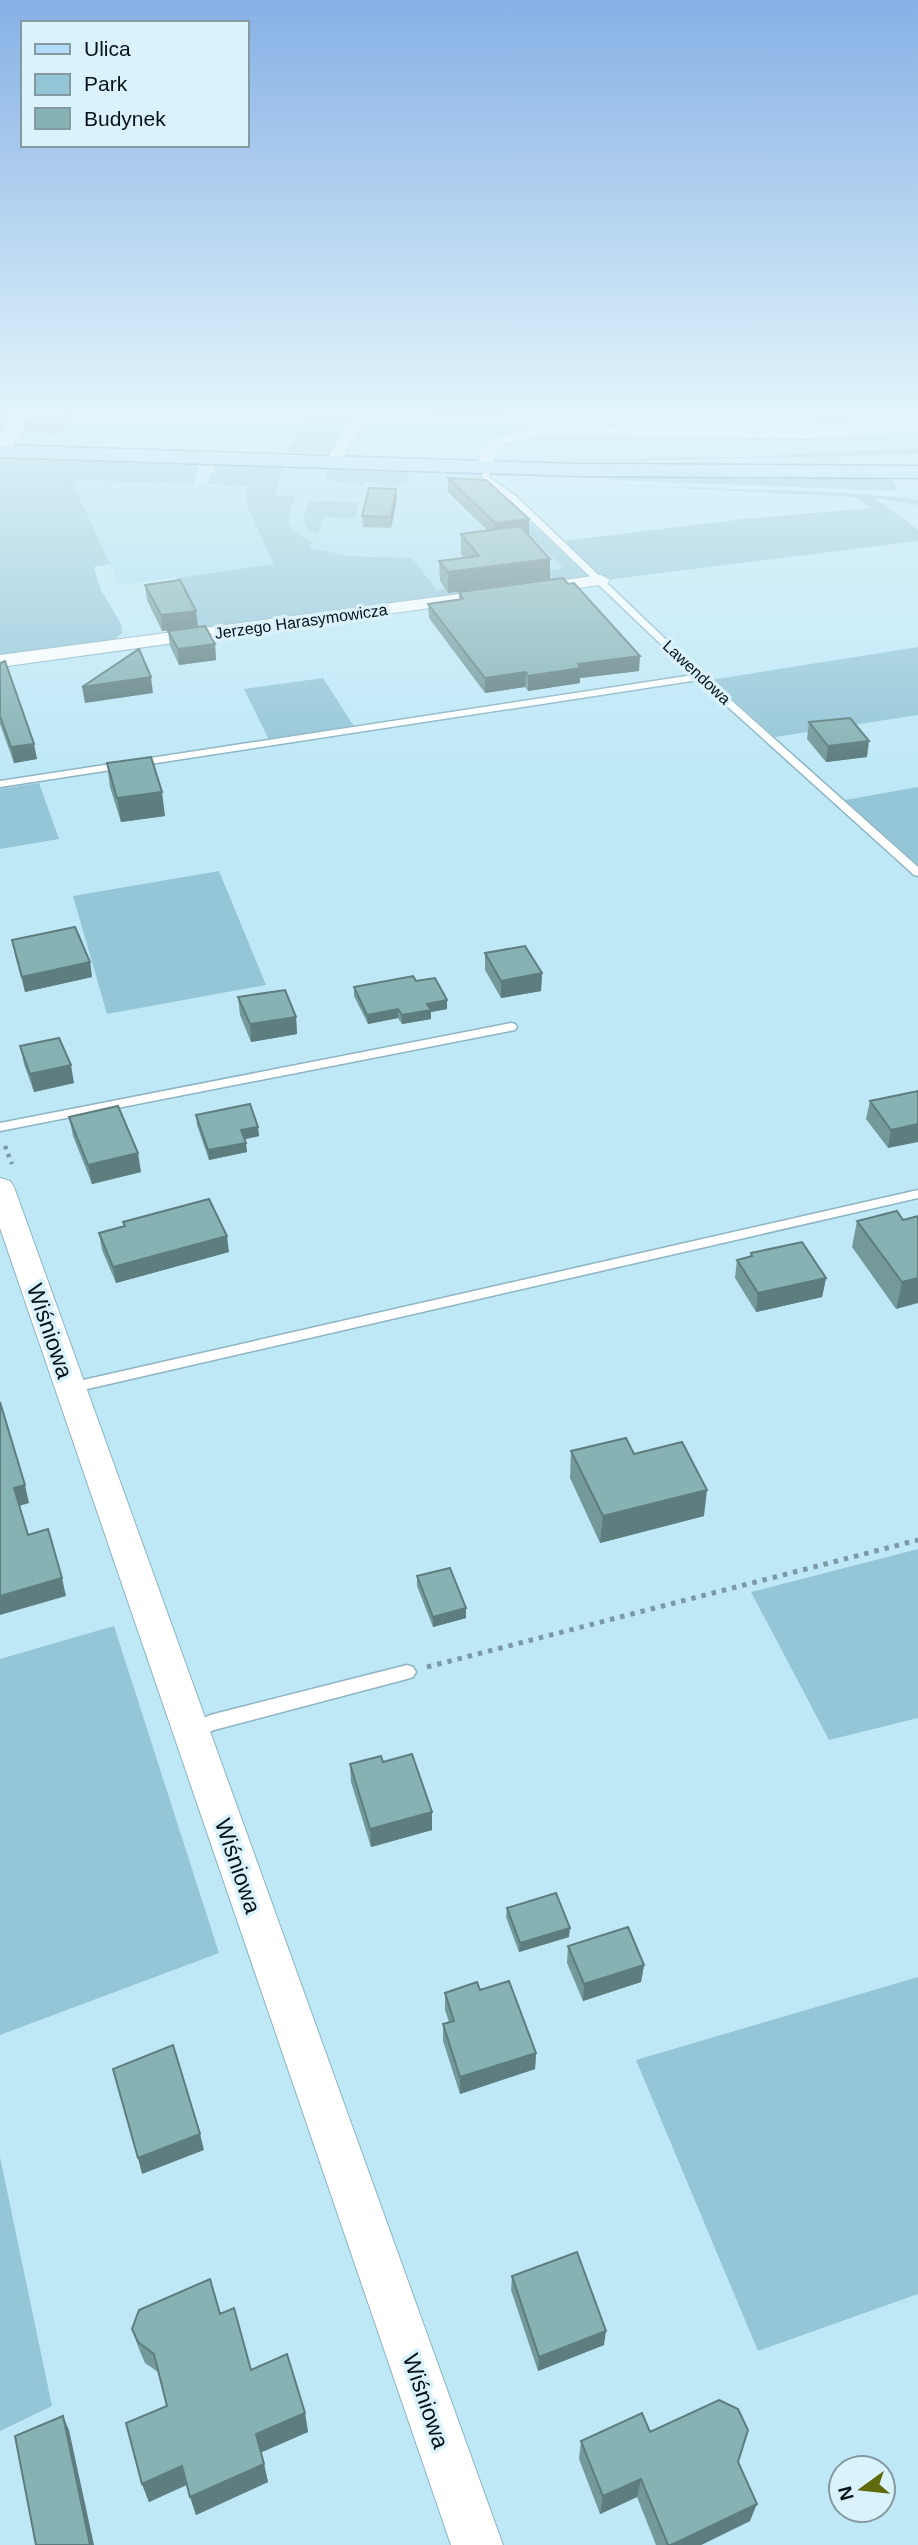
<svg xmlns="http://www.w3.org/2000/svg" width="918" height="2545" viewBox="0 0 918 2545" font-family="Helvetica,sans-serif">
<rect width="100%" height="100%" fill="#bfe8f7"/>
<path fill="#acdef0" d="M274 463 477 471 479 476 590 577 323 616 263 495Z
M71 480 247 486 274 564 119 585Z"/>
<path fill="#95c6d7" d="M317 410H357L336 450 331 453 284 452Z
M695 410H694H861L857 418 831 426 795 414H724Z
M918 448V454L638 461 642 458 743 457Z
M0 456 194 462 199 465 194 484 71 480 110 564 94 567 101 590 121 624 122 633 116 639 103 644 0 657Z
M222 463 280 466 283 468 274 496 296 497C282 524 286 531 314 542L308 547 346 556 412 558 437 590 563 568 518 524 496 492 590 577 451 599 443 596 436 597 433 601 304 619 294 616 174 632 179 620 196 616 176 578 274 564 247 506V486L206 484 216 465Z
M338 468 404 470 408 474V479C399 486 388 486 377 486V482H365L364 486 328 480 325 473Z
M609 477 891 479 898 491 611 480Z
M614 485 832 492 910 498 918 500V505L875 498 918 530V541L606 580 562 541 743 519 872 508 854 497Z
M310 501 359 502 355 518 323 517 318 534 309 530 303 519Z
M918 647V715L775 737 711 680Z
M323 678 355 728 269 740 244 689Z
M39 783 59 839 0 849V789Z
M918 787V865L845 800Z
M219 871 266 985 107 1014 73 896Z
M918 1549V1718L829 1740 751 1592Z
M114 1626 219 1953 0 2035V1659Z
M918 1977V2294L758 2351 636 2060Z
M0 2157 52 2406 0 2431Z"/>
<g fill="none" stroke-linecap="round" stroke-linejoin="round">
<defs>
<path id="lane" d="M483 465 490 467 489 477 517 497 703 675 918 867V876L914 875 698 680 0 787V781L693 675 511 501 482 480Z
M511 1023 515 1024 517 1027 515 1030 0 1131V1123Z
M918 1190V1198L70 1393 65 1392 63 1388 65 1384 70 1383Z
M407 1665 413 1667 416 1672 413 1677 407 1679 214 1730 191 1740 185 1737 182 1732 185 1727 210 1715Z"/>
<path id="street" d="M356 410H371L339 465H327L325 462Z
M918 424V434L804 439 539 436 505 444 496 452 492 470H480L478 467 480 450 493 438 539 426 804 429Z
M601 575 610 580 607 584 535 594 526 589 535 584Z
M475 592 481 593 484 597 481 601 0 667V655Z
M0 1178 10 1181 14 1187 503 2545H451L0 1228Z"/>
<path id="secondary" d="M16 410H36L8 455 0 457V436Z"/>
<path id="primary" d="M0 445 574 464 918 466V478L574 476 0 457Z"/>
</defs>
<use href="#lane" stroke="#8cb4c2" stroke-width="3"/>
<use href="#street" stroke="#8cb4c2" stroke-width="2"/>
<use href="#secondary" stroke="#8cb4c2" stroke-width="3"/>
<use href="#primary" stroke="#5685a8" stroke-width="3"/>
<path stroke="#7b9aa6" stroke-width="4.5" stroke-dasharray="3.5 5" stroke-linecap="butt" d="M5 1146 12 1164"/>
<path stroke="#7b9aa6" stroke-width="5" stroke-dasharray="4.5 6" stroke-linecap="butt" d="M427 1667 918 1540"/>
<use href="#lane" fill="#fff" fill-rule="evenodd"/>
<use href="#street" fill="#fff" fill-rule="evenodd"/>
<use href="#secondary" fill="#fff" fill-rule="evenodd"/>
<use href="#primary" fill="#b4daf9" fill-rule="evenodd"/>
</g>
<path fill="#73999b" d="M32 410H77L60 434 25 432 24 422Z
M429 410H505V416L432 418Z
M448 478 529 519V534H528L550 579 448 593 440 581 439 561 464 558 461 554V534L487 530 448 492Z
M397 499 391 528 363 527 362 516Z
M145 585 198 626 162 631 147 600Z
M459 592 639 671 580 678V683L528 691 525 687 485 693 429 618 428 604 459 599Z
M168 631 215 644 216 660 179 665 170 646Z
M0 663 37 759 14 763 0 724Z
M809 722 867 757 826 762 807 739Z
M107 763 165 816 121 822 110 787Z
M12 940 90 962 92 977 25 992 15 955Z
M485 953 542 973 541 991 501 998 485 970Z
M416 981 447 1000V1009L431 1012V1019L402 1024 398 1018 368 1024 354 996V987Z
M238 997 296 1017 297 1034 251 1042 240 1015Z
M20 1046 74 1083 34 1092 24 1064Z
M918 1091 888 1148 866 1119 870 1101Z
M196 1115 258 1127 259 1136 244 1139 247 1152 209 1160 197 1125Z
M69 1117 141 1172 92 1184 73 1136Z
M918 1216 896 1309 852 1247 857 1221 903 1220Z
M123 1222 229 1252 116 1283 102 1250 99 1233 124 1226Z
M751 1253 826 1278 822 1297 756 1312 735 1278 737 1260 750 1257Z
M571 1451 634 1454 704 1516 600 1543 570 1478Z
M417 1576 466 1608V1618L433 1627 417 1586Z
M383 1762 432 1812V1830L371 1847 351 1782 350 1764Z
M507 1908 569 1937 519 1952 506 1917Z
M568 1946 644 1965 641 1982 583 2001 567 1963Z
M480 1990 536 2053 535 2069 460 2094 443 2041V2024L449 2022 445 2010V1993Z
M512 2276 604 2345 538 2371 511 2290Z
M220 2314 251 2370 305 2413 308 2432 261 2452 268 2482 196 2515 187 2485 149 2502 142 2484 167 2406 158 2372 145 2363 139 2349 132 2329Z
M650 2432 738 2462 750 2521 701 2545H656L637 2497 600 2514 579 2459 581 2441Z"/>
<path fill="#5e7d7e" d="M5 410H13L0 431V418Z
M69 410H77L60 434 59 424Z
M396 489 397 499 391 528V517Z
M529 519V534L495 538V523Z
M550 559V579L448 593V572Z
M196 611 198 626 162 631 161 615Z
M215 644 216 660 179 665 178 649Z
M640 656 639 671 580 678V683L528 691V676L578 664Z
M526 672 525 687 485 693V678Z
M151 677 153 693 85 703 82 687Z
M869 741 867 757 826 762 828 746Z
M34 744 37 759 14 763 11 747Z
M162 792 165 816 121 822 117 798Z
M90 962 92 977 25 992 22 977Z
M542 973 541 991 501 998V981Z
M447 1000V1009L431 1012V1019L402 1024V1015L427 1004Z
M398 1009V1018L368 1024 367 1015Z
M296 1017 297 1034 251 1042 250 1024Z
M71 1065 74 1083 34 1092 30 1074Z
M918 1124V1142L888 1148 891 1130Z
M258 1127 259 1136 242 1140 241 1130Z
M246 1143 247 1152 209 1160 208 1150Z
M138 1153 141 1172 92 1184 88 1165Z
M227 1236 229 1252 116 1283 113 1267Z
M826 1278 822 1297 756 1312 758 1293Z
M918 1278V1303L896 1309 902 1282Z
M25 1485 29 1503 19 1506 14 1488Z
M707 1490 704 1516 600 1543 603 1516Z
M62 1578 66 1596 0 1615V1596Z
M466 1608V1618L433 1627V1617Z
M432 1812V1830L371 1847 370 1829Z
M570 1928 569 1937 519 1952 520 1943Z
M644 1965 641 1982 583 2001 584 1984Z
M536 2053 535 2069 460 2094V2077Z
M200 2134 204 2150 142 2174 138 2158Z
M606 2331 604 2345 538 2371 539 2357Z
M305 2413 308 2432 260 2453 256 2434Z
M63 2416 69 2430 94 2545H90Z
M264 2464 268 2482 196 2515 190 2497Z
M182 2466 188 2484 149 2502 142 2484Z
M641 2479 637 2497 600 2514 603 2496Z
M757 2504 750 2521 701 2545H671Z"/>
<path fill="#86b2b4" stroke="#5e7d7e" stroke-width="2" d="M0 410H5L0 418Z
M32 410H69L59 424 24 422Z
M448 478 486 480 529 519 495 523Z
M369 488 396 489 391 517 362 516Z
M520 526 550 559 448 572 439 561 479 556 461 534Z
M563 578 568 584 574 583 640 656 578 664 581 668 528 676 526 672 485 678 428 604 463 599 459 592Z
M180 580 196 611 161 615 145 585Z
M205 626 215 644 178 649 168 631Z
M139 649 151 677 82 687Z
M5 661 34 744 11 747 0 716V663Z
M850 718 869 741 828 746 809 722Z
M151 757 162 792 117 798 107 763Z
M75 927 90 962 22 977 12 940Z
M525 946 542 973 501 981 485 953Z
M413 976 416 981 435 978 447 1000 427 1004 431 1010 402 1015 398 1009 367 1015 354 987Z
M285 990 296 1017 250 1024 238 997Z
M59 1038 71 1065 30 1074 20 1046Z
M918 1091V1124L891 1130 870 1101Z
M250 1104 258 1127 241 1130 246 1143 208 1150 196 1115Z
M118 1106 138 1153 88 1165 69 1117Z
M209 1199 227 1236 113 1267 99 1233 125 1226 123 1222Z
M897 1211 903 1220 918 1216V1278L902 1282 857 1221Z
M802 1242 826 1278 758 1293 737 1260 752 1256 751 1253Z
M0 1402 25 1485 14 1488 28 1535 48 1529 62 1578 0 1596Z
M626 1438 634 1454 682 1442 707 1490 603 1516 571 1451Z
M450 1568 466 1608 433 1617 417 1576Z
M412 1754 432 1812 370 1829 350 1764 381 1756 383 1762Z
M556 1893 570 1928 520 1943 507 1908Z
M628 1927 644 1965 584 1984 568 1946Z
M509 1981 536 2053 460 2077 443 2024 454 2021 445 1993 477 1982 480 1990Z
M173 2045 200 2134 138 2158 113 2069Z
M577 2252 606 2331 539 2357 512 2276Z
M210 2279 220 2314 234 2308 251 2370 287 2354 305 2413 256 2434 264 2464 190 2497 182 2466 142 2484 126 2423 167 2406 154 2354 138 2342 132 2329 139 2310Z
M719 2400 738 2409 748 2430 738 2462 757 2504 671 2545H668L641 2479 603 2496 581 2441 642 2413 650 2432Z
M63 2416 90 2545H36L15 2436Z"/>
<linearGradient id="sky" x2="0" y2="1"><stop stop-color="#86b0e5"/><stop offset="0.54" stop-color="#e2f5fb"/><stop offset="1" stop-color="#e2f5fb" stop-opacity="0"/></linearGradient>
<rect width="918" height="766" fill="url(#sky)"/>
<g text-anchor="middle" stroke-width="7" stroke-linejoin="round" paint-order="stroke">
<g font-size="16" fill="#041318" stroke="#daf2fb">
<text transform="translate(301 621) rotate(-8)" y="6">Jerzego Harasymowicza</text>
<text transform="translate(697 672) rotate(43)" y="6">Lawendowa</text>
</g>
<g font-size="23" fill="#041318" stroke="#daf2fb">
<text transform="translate(50 1331) rotate(71)" y="8">Wiśniowa</text>
<text transform="translate(238 1866) rotate(71)" y="8">Wiśniowa</text>
<text transform="translate(426 2401) rotate(71)" y="8">Wiśniowa</text>
</g>
</g>
<rect x="21" y="21" width="228" height="126" fill="#daf2fb" stroke="#8499a0" stroke-width="2"/>
<rect x="35" y="44" width="35" height="10" fill="#b4daf9" stroke="#8499a0" stroke-width="2"/>
<text x="84" y="56" font-size="21" fill="#041318">Ulica</text>
<rect x="35" y="74" width="35" height="21" fill="#95c6d7" stroke="#8499a0" stroke-width="2"/>
<text x="84" y="91" font-size="21" fill="#041318">Park</text>
<rect x="35" y="108" width="35" height="21" fill="#86b2b4" stroke="#8499a0" stroke-width="2"/>
<text x="84" y="126" font-size="21" fill="#041318">Budynek</text>
<g transform="translate(862 2489) rotate(255)"><circle r="33" fill="#daf2fb" stroke="#8499a0" stroke-width="2"/>
<path d="M0-5L12 26L0 18L-12 26Z" fill="#61690d"/>
<text y="-10" font-size="19" font-weight="bold" text-anchor="middle" fill="#041318">N</text>
</g>
</svg>
